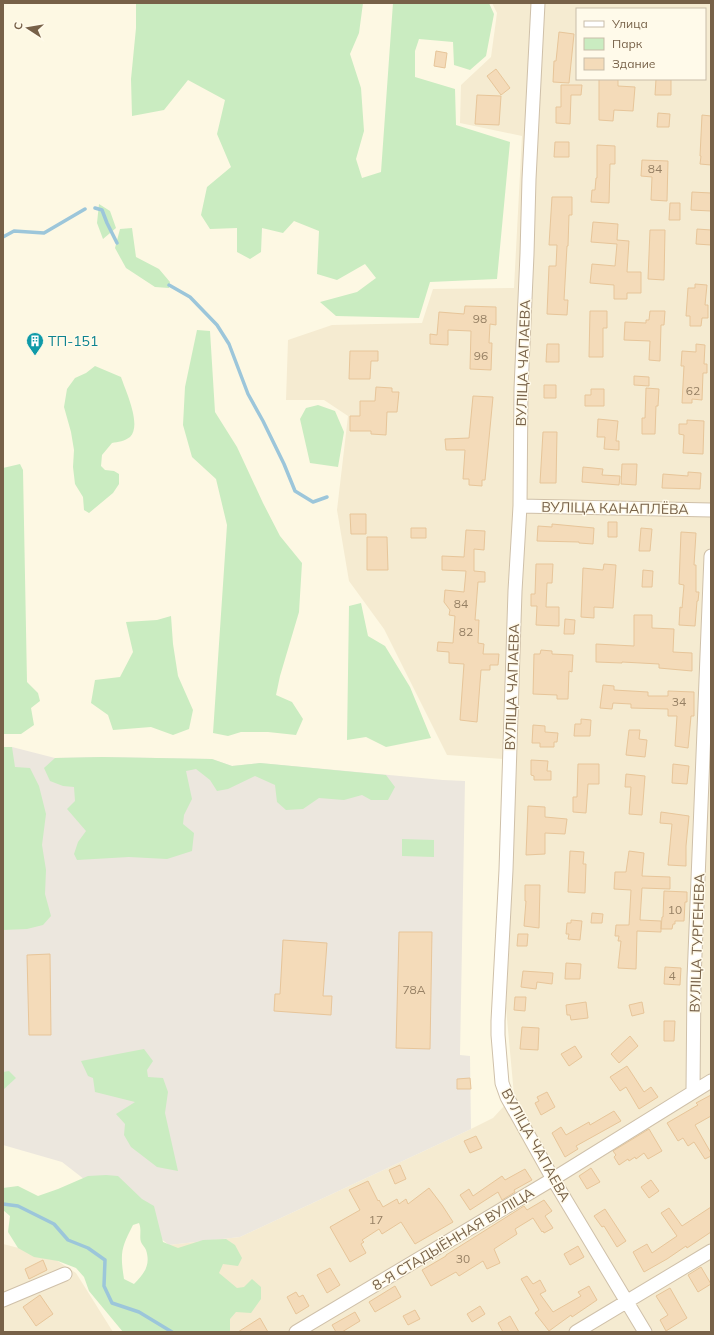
<svg xmlns="http://www.w3.org/2000/svg" width="714" height="1335" viewBox="0 0 714 1335" font-family="Mulish,sans-serif">
<rect width="100%" height="100%" fill="#fdf8e3"/>
<path fill="#f5ebd1" fill-rule="evenodd" d="M492 3H711V1332H224L169 1245 240 1237 471 1129 493 1118 514 1095 506 1008 517 760 447 755 384 629 349 581 337 510 348 416 324 400H286L288 340 332 325 422 323 433 289 514 288 522 136 460 123 461 85 491 57 497 13ZM577 9H705V79H577Z
M3 1244 50 1256 76 1273 113 1332H3Z"/>
<path fill="#ece7de" d="M3 747H12L55 758 102 757 212 759 232 766 260 763 443 780 465 781 460 1055 470 1056 471 1129 240 1237 169 1245 62 1162 3 1145Z"/>
<path fill="#caecc1" fill-rule="evenodd" d="M136 3H363L359 33 350 54 361 88 364 131 356 159 362 178 381 172 393 3H489L494 14 486 56 470 70 454 65 453 42 419 39 415 51V77L455 89 456 125 510 142 497 279 430 282 419 318 336 316 320 302 357 292 376 278 365 264 337 280 317 274 319 231 294 221 283 233 262 228 261 252 250 259 237 252V228L210 229 201 215 207 187 231 167 217 134 225 100 188 80 164 110 132 116 131 79 136 28Z
M99 204 110 211 116 228 103 239 97 223Z
M132 228 136 257 159 269 170 282 169 288 155 287 126 268 115 248 120 229Z
M197 330 210 331 215 412 237 447 263 503 280 536 302 563 299 612 280 676 276 695 292 702 303 719 296 735 268 732H241L228 736 213 733 227 525 216 479 192 457 183 425 185 387Z
M95 366 121 377C126 392 142 425 130 437 125 441 118 442 112 443L102 455 101 466 105 470 114 471 119 474V484L113 493 89 513 84 510 83 497 75 484 73 467 74 450 71 432 64 407 67 389 75 378 86 373Z
M318 405 335 411 344 432 338 467 310 463 300 419 306 408Z
M20 464 23 470 27 682 38 693 40 701 31 708 34 725 21 734H3V468Z
M361 603 368 636 385 646 410 687 431 738 386 747 366 737 347 740 349 606Z
M171 616 173 644 178 676 193 710 189 729 173 735 151 727 113 730 108 715 91 703 95 680 120 677 133 652 126 622 157 620Z
M3 747H12L15 767 30 768 39 786 46 814 42 845 46 870 45 894 51 916 43 925 27 929 3 930Z
M102 757 212 759 232 766 260 763 386 775 395 787 388 800H371L362 795 344 800 319 798 303 809 286 810 277 802 275 785 255 776 228 789 217 791 210 780 196 769 186 771 192 799 184 815 183 824 194 833 192 851 167 859 129 857 77 860 74 854 78 842 86 831 67 809 75 801 74 787 63 786 50 781 44 768 55 758Z
M402 839 434 840V857L402 856Z
M144 1049 153 1061 147 1070 148 1077 163 1078 168 1092 165 1113 178 1171 157 1167 131 1147 124 1135 125 1124 116 1114 135 1102 95 1092 93 1078 88 1076 81 1061Z
M9 1071 16 1078 3 1090V1072Z
M106 1175 118 1176 142 1199 154 1206 163 1242 178 1248 203 1240 226 1239 235 1245 242 1258 238 1266 223 1264 219 1273 237 1288 244 1287 252 1279 261 1287V1299L251 1313 236 1312 230 1319V1332H123L89 1291 84 1277 76 1268 58 1261 34 1257 18 1248 8 1232 10 1216 3 1210V1188L18 1186 38 1196 58 1189 88 1176ZM139 1223C142 1230 139 1236 141 1242 142 1245 145 1247 146 1250 151 1265 144 1274 134 1284L124 1279C120 1253 121 1248 133 1225Z"/>
<g fill="none" stroke-linecap="round" stroke-linejoin="round">
<path stroke="#9cc6da" stroke-width="3.5" d="M95 208 102 210 107 223 117 243
M3 237 14 231 44 233 85 209
M169 285 190 297 217 325 229 344 248 394 263 421 284 464 295 491 313 502 327 497
M3 1204 18 1206 54 1224 68 1240 88 1248 105 1260 104 1286 112 1303 139 1312 172 1332"/>
</g>
<path fill="#f4dbb9" stroke="#e7c599" d="M559 32 574 34 569 83 553 82 554 61H556Z
M436 51 447 53 445 68 434 66Z
M496 69 510 88 501 95 487 76Z
M599 79H618V86L635 87 633 111 614 110 613 121 599 120Z
M656 79H671V95H655Z
M561 85H582L581 95H571L570 124 556 123V107H561Z
M477 95 501 96 499 125 475 124Z
M658 113 670 114 669 127H657Z
M702 115 711 116V165L700 164 701 156H700Z
M555 142H569V157H554Z
M597 145 615 146V164H610L609 203 591 202 592 190H595L596 178H597Z
M642 160 668 161 667 201 651 200 652 177 641 176Z
M692 192 711 193V211L691 210Z
M552 197H572V215H569L568 246H567L564 300H568L567 315 547 314 549 266H556L557 245H549Z
M670 203H680V220H669Z
M593 222 618 224 617 240 629 241 627 272H641V293H627V299H614V285L590 283 592 264 615 266 617 244 591 242Z
M697 229 711 230V245L696 244Z
M650 230H665L664 280 648 279Z
M695 284 707 285 705 305H708V318H702L701 326H690V316H686L688 288H695Z
M465 306 496 307V325L490 324 489 343H492L491 370 470 369 471 331 448 330V345L430 344V334L437 335 439 312 464 314Z
M590 311H607V328H603V357H589Z
M650 311H665L664 325H661L660 361 649 360 650 341 624 340 625 322 646 323V320H649Z
M547 344H559V362H546Z
M696 344 705 345 704 364H707V373H703L702 400 692 399V403H682L684 366H681L682 351 696 352Z
M350 351H378V361H371L370 379H349Z
M634 376 649 377V386L634 385Z
M544 385H556V398H544Z
M376 387 392 388V392H399L397 412H387L386 435 371 434V431H350V416H360V401H375Z
M646 388 659 389 658 406H656L655 434H642V418H645Z
M591 389H604V406H585V395H591Z
M473 396 493 397 485 480H482V486L469 485V479H463L465 450H446L445 439 469 438Z
M598 419 618 421 616 441H619V450L604 449 605 437H597Z
M687 420 704 421 703 454 683 453 684 435 679 434V424H687Z
M543 432H557L556 483H540Z
M622 464H637L636 485 621 484Z
M583 467 603 469 602 475 620 476 619 485 582 482Z
M688 472 701 473 700 489 662 488 663 474 688 476Z
M350 514H366V534H351Z
M608 522H617V537H608Z
M552 524 594 528 593 544 579 543V542L537 541 538 526 552 527Z
M411 528H426V538H411Z
M641 528 652 529 650 551H639Z
M466 530 485 531 484 550 474 549V571L485 572V582H478L475 620H479L478 643 484 644 483 654H499L498 665H490V670H481L477 722 460 720 464 664 449 663V652L437 651 438 642 453 643 455 616 449 615 450 610 444 602 445 590 464 592 466 571 442 570V556L464 557Z
M681 532 696 533 694 565H696V592H699L698 601H697L695 626 679 625 680 607 682 608 684 585 679 584Z
M367 537H387L388 570H367Z
M536 564H553L552 583H547L546 607H559V626L536 625 537 606H531V594H535Z
M604 564 616 565 613 608 594 607V618L581 617 583 568 603 570Z
M643 570 653 571 652 587H642Z
M634 615H652V628L674 629 673 652 692 653V671L659 668V664L622 662V663L596 662V644L634 646Z
M565 619 575 620 574 634H564Z
M541 650 552 651V654L573 655 572 672 569 671 568 699H557V695L533 694 534 654H540Z
M603 685 614 686V690L648 692V696H668V691L694 692V716H691L688 748 675 746 677 716H668V709L631 708V704L613 703 612 709 600 708Z
M581 719 591 720 590 736H574L575 724H581Z
M533 725 545 726V732L558 733 557 742H554V747H540V743H532Z
M629 730H640L639 739 647 740 645 757 626 755Z
M531 760 548 761 547 771H551V780H534V776L531 775Z
M578 764H599V784H588L586 813 573 812V797H577Z
M673 764 689 766 687 784 672 783Z
M626 774 645 776 642 815 629 814 631 787H625Z
M528 806 545 807V817L567 819 565 834 545 833V854L526 855Z
M661 812 689 816 686 846V866L668 865 672 824 660 823Z
M570 851 584 852 583 864H586L585 893 568 892Z
M629 851 644 853 642 876 670 877V889L642 888 640 920 661 921V932L637 931 636 969 618 968 621 941H618L619 936H615L616 925H629L631 890 614 889 615 872H626Z
M525 885H540L539 928 524 926 526 901H525Z
M664 891 687 892V902H685L684 921H675V924H673L672 929H661L662 917H663Z
M592 913 603 914 602 923H591Z
M571 920 582 921 580 940 568 939 569 934H566L567 923H571Z
M399 932H432L430 1049 396 1048Z
M518 934H528L527 946H517Z
M283 940 327 943 323 996H332L331 1015 274 1011 275 994H280Z
M50 954 51 1035H29L27 955Z
M566 963 581 964 580 979H565Z
M665 967 681 968 680 985 664 984Z
M523 971 553 973 552 984 537 982 536 989 521 987Z
M515 997H526L525 1011 514 1010Z
M586 1002 588 1018 571 1020 570 1015H567L566 1005Z
M642 1002 644 1013 632 1016 629 1005Z
M664 1021H675L674 1041H664Z
M522 1027 539 1028 538 1050 520 1049Z
M630 1036 638 1046 619 1063 611 1054Z
M575 1046 582 1057 569 1066 561 1054Z
M627 1066 644 1092 651 1087 658 1097 639 1109 626 1087 620 1091 610 1077Z
M470 1078 471 1089H457V1079Z
M547 1092 555 1107 541 1115 535 1103 539 1101 537 1097Z
M711 1095V1116L695 1125 711 1153V1156L705 1159 694 1142 688 1146 683 1138 678 1141 667 1123 698 1105 696 1103Z
M614 1111 621 1121 576 1146 578 1149 565 1157 552 1133 561 1127 566 1135 589 1122 590 1125Z
M649 1129 662 1151 648 1159 644 1153 636 1159 635 1157 629 1161 628 1159 619 1165 614 1157 616 1155 613 1151Z
M476 1136 482 1148 470 1153 464 1141Z
M400 1165 406 1179 395 1184 389 1170Z
M591 1168 600 1182 587 1189 579 1176Z
M525 1169 532 1180 514 1190 515 1192 502 1200 498 1192 470 1210 460 1195 469 1189 473 1196 502 1176 505 1180Z
M651 1180 659 1191 649 1198 641 1187Z
M368 1181 378 1201 379 1200 383 1207 397 1199 399 1204 406 1199 408 1204 429 1188 442 1205 453 1222 415 1244 401 1222 382 1234 379 1229 362 1240 364 1242 361 1244 366 1253 350 1262 330 1227 360 1210 349 1190Z
M544 1200 552 1211 545 1216 553 1228 544 1233 543 1231 542 1232 533 1218 515 1229 517 1234 494 1249 500 1263 487 1269 483 1261 459 1276 456 1272 431 1286 422 1270 446 1256V1255L524 1206 527 1210Z
M711 1207V1232L687 1248 686 1246 667 1259 644 1272 633 1252 647 1244 652 1253 677 1236 661 1213 669 1208 682 1226Z
M605 1209 626 1241 617 1247 604 1226 602 1227 594 1216Z
M578 1246 584 1257 570 1265 564 1254Z
M43 1260 47 1270 29 1279 25 1269Z
M701 1267 711 1284 698 1292 688 1275Z
M330 1268 340 1285 327 1293 317 1275Z
M527 1276 533 1284 540 1280 546 1291 540 1294 553 1312 581 1296 578 1292 589 1286 597 1300 572 1317 571 1315 549 1331 535 1313 539 1310 521 1279Z
M395 1286 401 1297 375 1312 369 1302Z
M670 1288 687 1318 666 1331 660 1320 668 1315 656 1296Z
M296 1292 299 1297 303 1295 309 1306 296 1314 287 1297Z
M40 1295 53 1314 36 1326 23 1307Z
M480 1306 485 1314 472 1322 467 1314Z
M415 1310 420 1319 408 1325 403 1316Z
M355 1312 360 1321 342 1332H336L332 1325Z
M510 1316 519 1332H503L498 1323Z
M260 1318 268 1332H238Z"/>
<g fill="none" stroke-linecap="round" stroke-linejoin="round">
<defs>
<path id="street" d="M538 3 529 179 527 254 521 389 520 506 515 591 506 870 498 1021V1035L502 1083 507 1097 553 1179 645 1332
M520 506 711 510
M693 1091 694 979 711 556
M3 1300 65 1274
M296 1332 553 1179 711 1081
M576 1332 711 1251"/>
</defs>
<use href="#street" stroke="#cfc0a9" stroke-width="15"/>
<use href="#street" stroke="#fff" stroke-width="13"/>
</g>
<defs>
<symbol id="building-pin" viewBox="-11 -11 22 30"><path d="M0 17L-7.5 6A9.5 9.5 0 1 1 7.5 6Z" fill="#0f9aa8" stroke="#fffaea"/><path d="M-4-6H4V6H1V3H-1V6H-4ZM-2.5-4.3h1.7v1.8h-1.7ZM.8-4.3h1.7v1.8H.8ZM-2.5-1h1.7V.8h-1.7ZM.8-1h1.7V.8H.8Z" fill="#fff"/></symbol>
</defs>
<g fill-rule="evenodd">
<use href="#building-pin" x="25" y="331" width="20" height="27"/>
</g>
<g text-anchor="middle" stroke-width="3" stroke-linejoin="round" paint-order="stroke">
<g font-size="12" fill="#968064">
<text x="655" y="173">84</text>
<text x="480" y="323">98</text>
<text x="481" y="360">96</text>
<text x="693" y="395">62</text>
<text x="461" y="608">84</text>
<text x="466" y="636">82</text>
<text x="679" y="706">34</text>
<text x="675" y="914">10</text>
<text x="672" y="980">4</text>
<text x="414" y="994">78А</text>
<text x="376" y="1224">17</text>
<text x="463" y="1263">30</text>
</g>
<g font-size="14" fill="#0d838f" stroke="#fffaea" text-anchor="start">
<text x="48" y="346">ТП-151</text>
</g>
<g font-size="14" fill="#776148" stroke="#fffaea">
<text transform="translate(523 363) rotate(-88)" y="5">ВУЛІЦА ЧАПАЕВА</text>
<text transform="translate(615 508) rotate(1)" y="5">ВУЛІЦА КАНАПЛЁВА</text>
<text transform="translate(512 687) rotate(-88)" y="5">ВУЛІЦА ЧАПАЕВА</text>
<text transform="translate(697 943) rotate(-88)" y="5">ВУЛІЦА ТУРГЕНЕВА</text>
<text transform="translate(536 1145) rotate(61)" y="5">ВУЛІЦА ЧАПАЕВА</text>
<text transform="translate(453 1239) rotate(-31)" y="5">8-Я СТАДЫЁННАЯ ВУЛІЦА</text>
</g>
</g>
<rect width="714" height="1335" fill="none" stroke="#776148" stroke-width="8"/>
<rect x="576" y="8" width="130" height="72" fill="#fffaea" stroke="#c9bda9"/>
<rect x="584" y="21" width="20" height="6" fill="#ffffff" stroke="#c9bda9"/>
<text x="612" y="28" font-size="12" fill="#776148">Улица</text>
<rect x="584" y="38" width="20" height="12" fill="#caecc1" stroke="#c9bda9"/>
<text x="612" y="48" font-size="12" fill="#776148">Парк</text>
<rect x="584" y="58" width="20" height="12" fill="#f4dbb9" stroke="#c9bda9"/>
<text x="612" y="68" font-size="12" fill="#776148">Здание</text>
<g transform="translate(28 28) rotate(282)" stroke="#fffaea" stroke-width="3" paint-order="stroke">
<path d="M0-3L7 15L0 10L-7 15Z" fill="#776148"/>
<text y="-6" font-size="11" font-weight="bold" text-anchor="middle" fill="#776148">С</text>
</g>
</svg>
